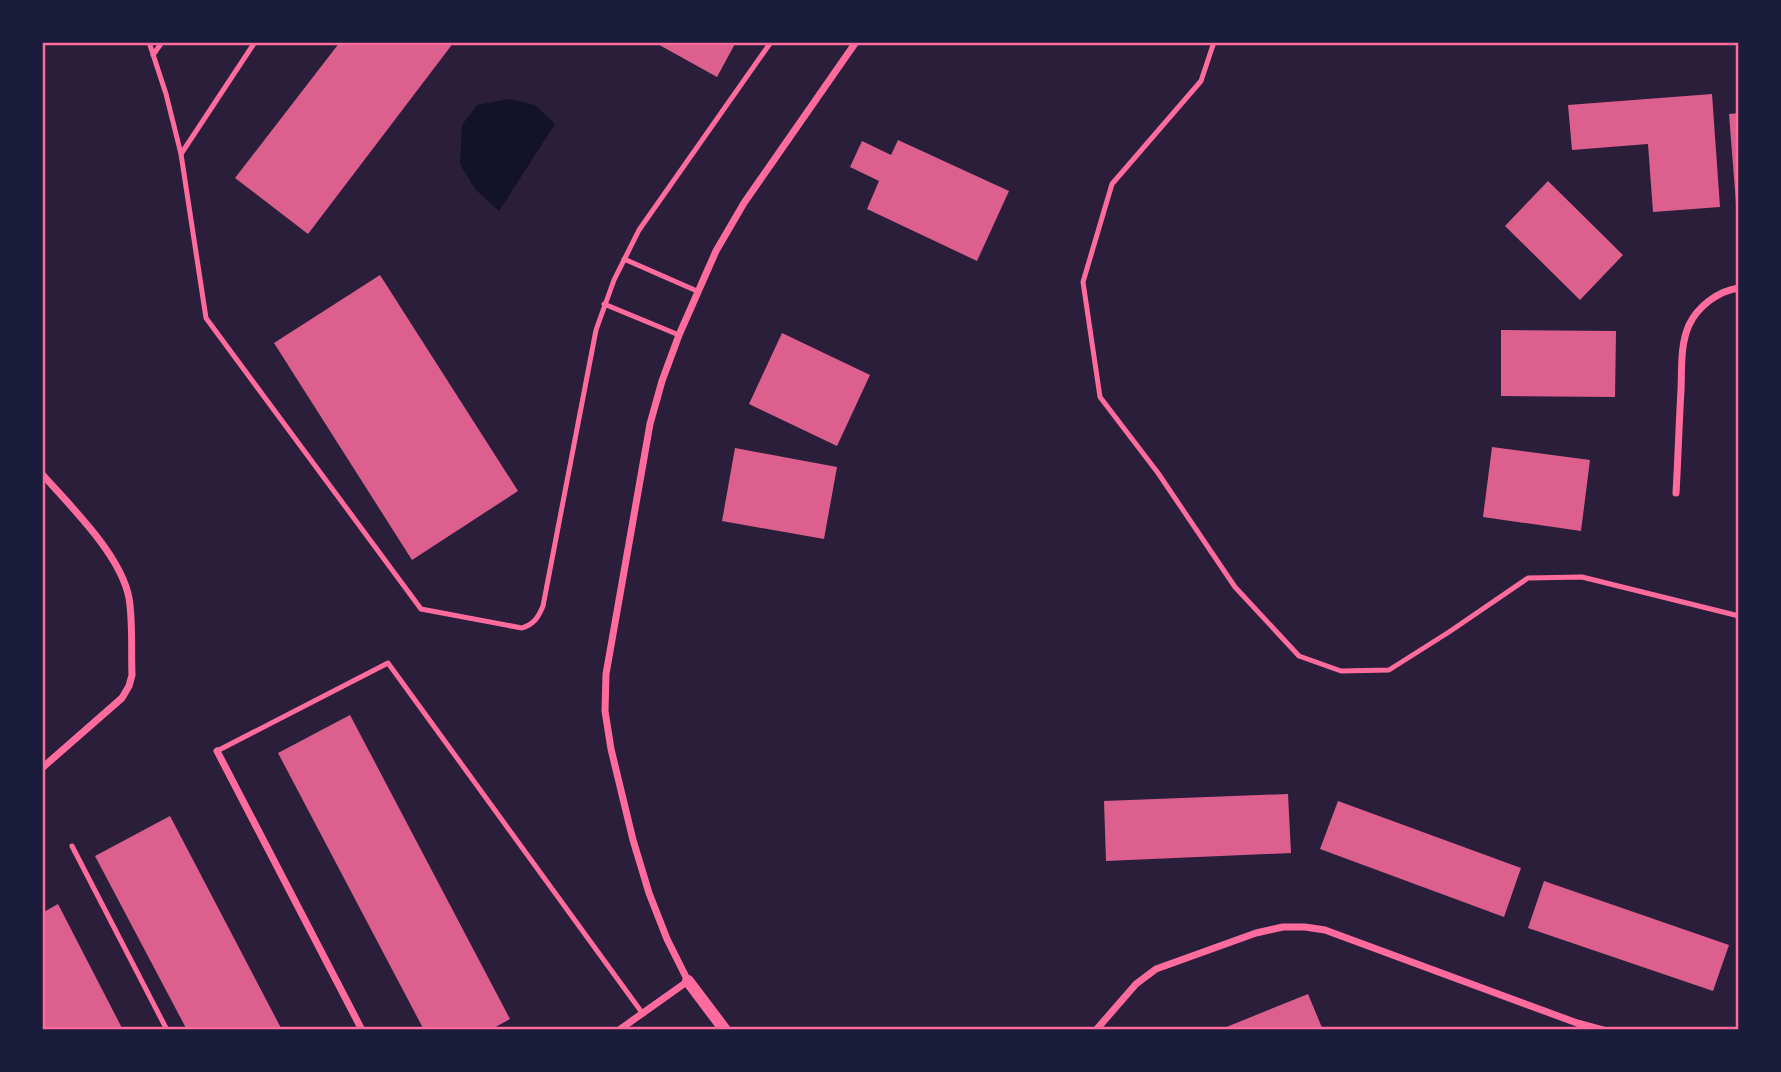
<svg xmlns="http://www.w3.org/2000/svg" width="1781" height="1072" viewBox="0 0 1781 1072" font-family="'Noto Sans',sans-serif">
<rect width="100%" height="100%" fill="#1b1b3a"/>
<path fill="#2a1e3b" d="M42 42H1739V1030H42Z"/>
<path fill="#12122b" d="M509 99 535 105 555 124 499 211 475 189 460 164 462 125 477 105Z"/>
<path fill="#dd5f8e" d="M340 42H454L308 234 235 178Z
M654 42H736L717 77Z
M1712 94 1720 207 1653 212 1648 144 1572 150 1568 105Z
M1739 113V216H1737L1729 114Z
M898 140 1009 191 977 261 867 209 879 181 850 167 862 141 891 155Z
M1548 181 1623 255 1580 300 1505 226Z
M380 275 518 491 412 560 274 343Z
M1501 330 1616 331 1615 397 1501 396Z
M782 333 870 375 837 446 749 404Z
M1492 447 1590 460 1581 531 1483 517Z
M735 448 837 467 824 539 722 521Z
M350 715 510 1019 490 1030H424L278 753Z
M1288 794 1291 853 1106 861 1104 801Z
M1338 801 1521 868 1504 917 1320 849Z
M170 816 282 1030H187L95 856Z
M1544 881 1729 945 1713 991 1528 928Z
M58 904 123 1030H42V913Z
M1308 994 1323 1030H1219Z"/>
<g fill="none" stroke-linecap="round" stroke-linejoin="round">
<path stroke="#ff6b9d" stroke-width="5" d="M149 42 166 94 181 154 206 318 421 609 522 628C534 624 538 618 543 606L596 330 614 280 639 230 771 42
M1214 42 1201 81 1112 184 1083 282 1100 397 1158 473 1235 587 1299 656 1341 671 1389 670 1449 632 1528 578 1582 577 1739 616
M153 55 162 42
M181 154 255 42
M624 259 697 291
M604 304 679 335
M217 751 388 663 643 1014
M72 846 167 1030"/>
<path stroke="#ff6b9d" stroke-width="7" d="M42 474C71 507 121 555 129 598 133 621 131 651 132 675L129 686 122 698 42 768
M1676 493C1678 459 1679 424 1681 390 1682 369 1680 345 1689 325 1698 306 1718 291 1739 288
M217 751 362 1030
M619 1030 688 981 667 939 649 893 633 840 611 749 605 711 606 674 650 424 662 381 679 335 716 251 744 203 856 42
M1096 1030 1136 984 1156 969 1256 933 1283 927H1305L1325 930 1577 1023 1603 1030"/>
<path stroke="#ff6b9d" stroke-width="12" d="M688 981 725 1030"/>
</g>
<rect width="1781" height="1072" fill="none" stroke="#1b1b3a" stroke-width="88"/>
<rect x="44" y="44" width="1693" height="984" fill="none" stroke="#ff6b9d" stroke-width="2.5"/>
</svg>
